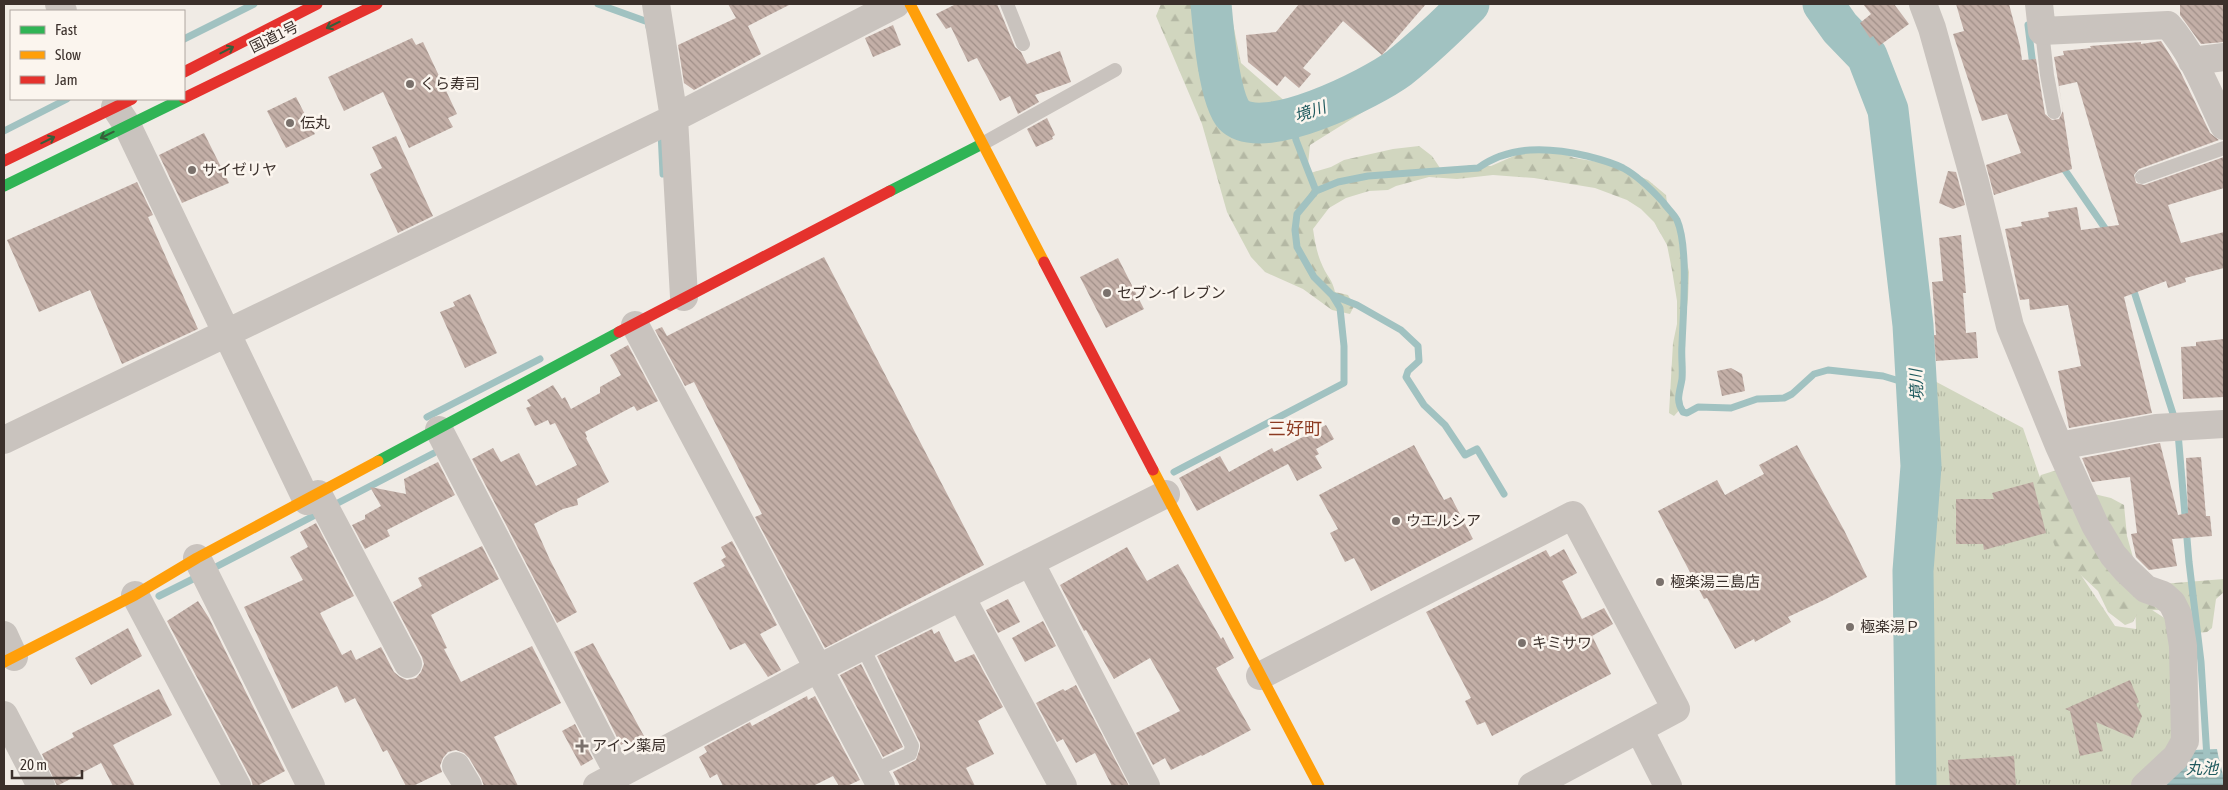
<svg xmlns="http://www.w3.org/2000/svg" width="2228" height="790" viewBox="0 0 2228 790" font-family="'Asap Condensed','Noto Sans JP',sans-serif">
<defs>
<pattern id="grass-tufts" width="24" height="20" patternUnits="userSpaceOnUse" patternTransform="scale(1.25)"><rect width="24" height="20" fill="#d1d6bf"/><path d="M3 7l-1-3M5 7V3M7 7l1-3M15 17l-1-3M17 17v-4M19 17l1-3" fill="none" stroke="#b4b8a4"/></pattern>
<pattern id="forest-firs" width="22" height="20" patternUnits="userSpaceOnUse" patternTransform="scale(1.25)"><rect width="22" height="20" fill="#d1d6bf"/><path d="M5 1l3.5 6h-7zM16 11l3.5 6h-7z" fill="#b4b8a4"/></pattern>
<pattern id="water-rules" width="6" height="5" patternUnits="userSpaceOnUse" patternTransform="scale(1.25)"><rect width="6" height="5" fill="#a1c2c1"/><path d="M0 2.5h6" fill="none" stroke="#849e9d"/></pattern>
<pattern id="building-back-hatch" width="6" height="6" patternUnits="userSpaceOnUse" patternTransform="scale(1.25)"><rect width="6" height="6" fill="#c3afa7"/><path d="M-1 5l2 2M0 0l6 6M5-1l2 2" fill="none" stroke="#a08f88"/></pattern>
</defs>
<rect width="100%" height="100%" fill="#f0ebe5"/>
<path fill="url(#grass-tufts)" d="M1929 378 2023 428 2065 551 2115 626 2136 629 2135 599 2180 628 2185 741 2139 786H1922Z"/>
<path fill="url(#forest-firs)" d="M1161 4H1229L1241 63 1287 103 1364 83 1379 102 1310 145 1307 174 1331 167 1344 160 1393 149 1419 146 1432 156 1440 168 1457 170 1469 165 1491 166 1523 152 1548 147 1574 158 1611 164 1648 180 1666 195 1667 203 1678 217 1689 272 1688 298 1684 333V365L1681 381 1682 407 1674 416 1669 413 1673 343 1677 324V301L1672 270 1667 245 1654 222 1641 209 1627 200 1595 188 1534 178 1493 175 1457 179 1429 177 1396 186 1388 190 1369 191 1346 198 1329 208 1313 229C1315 242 1317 255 1323 267 1328 278 1332 279 1335 292L1348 295 1354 306 1350 314 1332 310 1303 289 1265 272 1251 257 1227 212 1202 124 1156 16Z
M2057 470 2094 494 2111 498 2124 505 2127 536 2134 561 2162 584 2224 579V592L2216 599 2212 628 2207 632 2195 633 2185 611 2155 610 2138 612 2133 622 2125 625 2108 612 2098 591 2058 554 2048 529 2039 515 2032 488 2041 475Z"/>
<path fill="url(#water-rules)" d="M2217 749C2219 762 2224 773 2224 786H2160L2193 750Z"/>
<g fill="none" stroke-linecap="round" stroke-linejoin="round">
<path stroke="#a1c2c1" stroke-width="7" d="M598 4 648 22 649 27
M2028 25 2033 66
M184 39 254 4
M1292 119 1296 140 1316 191 1338 182 1368 176 1478 168C1510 145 1549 147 1587 156 1599 159 1611 162 1623 168 1638 176 1651 189 1663 202 1667 208 1674 214 1677 220 1689 247 1683 315 1682 345 1681 356 1683 368 1682 379 1680 392 1675 400 1683 412L1687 413 1698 407 1731 408 1757 399 1784 398 1792 394 1814 374 1828 370 1883 376 1916 386
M4 131 67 99
M661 132 663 174
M2060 163 2109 234
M1316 191 1297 214 1295 230 1297 247 1314 277 1332 295 1357 305 1401 330 1418 346 1419 361 1408 371 1406 377 1424 405 1445 425 1465 455 1477 449 1504 494
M2132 285 2175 420
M427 417 540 359
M2178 433 2189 562 2201 662 2207 758
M1174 472 1344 383V346L1340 308 1332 295
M330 507 434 453
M208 571 321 512
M159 596 199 576"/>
<path stroke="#a1c2c1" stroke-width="41" d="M1211 4C1213 27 1219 99 1234 115 1262 144 1372 88 1399 68 1424 48 1447 26 1469 4
M1823 4 1840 28 1867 56 1888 110 1896 179 1913 325 1921 466 1913 571 1916 786"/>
</g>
<path fill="url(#building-back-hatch)" d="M728 4H791L748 26 761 54 694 90 684 83 678 45 736 18Z
M956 4H997L1015 47 1021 52 1027 64 1060 51 1071 82 1035 95 1039 102 1018 114 1010 96 1000 101 977 58 968 62 951 27 946 29 936 14Z
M1299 4H1426L1382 55 1343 21 1303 68 1311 74 1299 88 1285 76 1277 86 1248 62 1246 35 1276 32Z
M1863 4H1894L1909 24 1879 46 1873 36 1870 38 1860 23 1871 14Z
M1956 4H2009L2020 46 2022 60 2036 59 2045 114 2052 120 2059 119 2063 111 2054 57 2064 55 2063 51 2091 48 2090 46 2141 42V44L2161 41 2180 71 2210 133 2219 140 2139 169 2134 175 2136 183 2144 185 2224 157V188L2168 205 2181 243 2224 232V268L2185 278 2186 282 2168 288 2166 281 2124 297 2152 413 2069 428 2058 371 2081 366 2068 305 2030 310 2029 299 2020 300 2005 229 2022 226 2021 222 2049 217 2048 212 2077 207 2081 230 2119 225 2077 82 2059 86 2072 169 1994 195 1986 165 2021 153 2007 114 1982 121 1953 34 1964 31Z
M2180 4H2224V42L2201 44 2180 15Z
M893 25 901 45 873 57 865 38Z
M412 38 416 45 423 42 457 114 448 118 453 127 409 148 383 92 344 111 328 77Z
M296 97 315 134 286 148 267 111Z
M1047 118 1055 135 1052 137 1053 139 1036 147 1027 129Z
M204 133 229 183 182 203 159 155Z
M396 136 433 216 398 233 370 174 382 168 372 147Z
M1948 171 1956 172 1965 205 1953 209 1939 203Z
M137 182 153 215 148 217 198 329 122 364 90 290 39 312 7 240Z
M1961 235 1966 293H1963L1966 333 1976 332 1978 358 1936 361 1934 335H1936L1932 282 1943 281 1939 238Z
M824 257 984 565 825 648 755 517 762 514 694 382 685 386 655 330 662 327 667 336Z
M1118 258 1144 309 1106 328 1080 277Z
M470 294 497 353 465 368 440 312 455 306 453 302Z
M2224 339V397L2183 399 2181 347 2196 346V342Z
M628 345 658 401 637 411 634 406 585 432 587 437 586 438 609 482 577 499 578 505 563 509 534 524 550 560 577 612 557 623 472 459 493 448 501 462 519 453 536 486 577 465 555 423 550 425 548 420 535 426 526 408 531 406 527 400 553 385 562 399 565 397 571 409 600 393V387L621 375 610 355Z
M1731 368 1742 374 1745 391 1722 396 1717 371Z
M1326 425 1334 439 1316 449 1319 454 1315 456 1322 468 1297 481 1288 464 1197 511 1179 478 1220 456 1229 472 1272 448 1274 452Z
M2160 443 2178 515 2188 513 2186 458 2201 457 2206 516H2210L2212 536 2172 539 2177 566 2149 570 2136 557 2131 534 2137 533 2130 477 2092 482 2082 458Z
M1414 445 1444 500 1451 497 1473 539 1371 591 1354 558 1345 562 1330 533 1338 529 1319 495Z
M1797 445 1844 530 1867 577 1826 599 1788 617 1791 622 1755 642 1754 639 1735 649 1707 598 1704 599 1658 511 1717 480 1725 495 1764 474 1759 465Z
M438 462 455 495 387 530 390 536 365 549 352 525 365 519V515L381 506 370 487 406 494 404 479Z
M2033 482 2046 533 1984 550 1983 544H1956V499H1994L1992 493Z
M316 523 354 596 320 613 342 655 351 650 356 660 381 647 394 672 400 677 407 680 416 678 421 672 424 664 422 657 393 602 422 586 418 578 482 546 499 579 431 615 447 648 444 649 461 682 532 646 561 703 494 737 518 786H484L481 778 469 758 464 753 456 750 448 752 443 758 440 766 442 772 413 786H406L387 750 383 752 355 698 345 703 337 686 292 709 244 607 303 580 290 557 308 547 300 532Z
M732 541 777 625 760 634 781 670 768 677 745 643 730 650 693 583 725 566 721 560 726 557 721 547Z
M1127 547 1147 581 1178 564 1221 639 1223 637 1234 658 1216 668 1251 730 1202 756 1201 755 1171 770 1165 758 1153 765 1136 733 1180 711 1150 658 1114 679 1086 630 1084 631 1060 585Z
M1564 549 1577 573 1562 581 1582 619 1604 608 1613 624 1592 636 1611 674 1492 736 1485 722 1477 725 1465 701 1471 698 1426 612 1546 550 1550 557Z
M1008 599 1020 622 998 633 986 610Z
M198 601 209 618 285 771 257 786H253L251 779 167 621Z
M1043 621 1056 646 1025 662 1012 638Z
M128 628 142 656 91 685 75 658Z
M932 629 934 634 939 631 955 662 974 654 1003 707 978 721 994 754 966 768 975 786H900L893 772 916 760 920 748V743L877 656Z
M593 643 644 736 628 744 627 742 621 745 574 652Z
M861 664 903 747 883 757 840 675Z
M2130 680 2139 702 2136 704 2142 716 2133 738 2096 722 2103 751 2080 756 2070 711 2065 709Z
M1076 685 1129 786H1112L1095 753 1076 763 1063 739 1057 742 1036 703 1063 689 1065 691Z
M159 689 172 715 113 745 135 786H113L101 763 57 786 42 754 74 737 72 733Z
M807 696 808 700 815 696 860 780 847 786H839L833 776 813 786H723L717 774 710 778 699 757 707 752 704 747 750 722 752 726Z
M575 724 593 759 581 766 562 731Z
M2014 756 2016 786H1950L1948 760Z"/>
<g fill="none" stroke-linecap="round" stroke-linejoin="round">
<path stroke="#c9c3be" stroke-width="14" d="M1007 4 1023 44
M2042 31 2047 75 2054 112
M982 144 1115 70
M2142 177 2224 148
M862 646 912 746 910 754 873 771"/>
<path stroke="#c9c3be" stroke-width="28" d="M59 4 63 11
M656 4 674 118 684 297
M1923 4 1932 28 1975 182 2010 326 2059 446 2156 428 2224 424
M2039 4 2042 31 2168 25C2193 53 2208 93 2224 126
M2192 61 2224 57
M115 107 127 125 307 501
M635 325 881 786
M439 430 619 775
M4 440 674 118 896 4
M2059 446 2095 525 2113 555 2126 570 2146 589 2163 595 2172 603 2178 615 2183 646 2185 741 2176 757 2145 786
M318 494 408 664
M197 558 311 786
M1030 562 1146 786
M135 595 237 786
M961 597 1063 786
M4 635 14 657
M1260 676 1573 515 1676 709 1532 786
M4 715 41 786
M1639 729 1668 786
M456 766 468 786
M597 786 819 668 1166 494"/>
<path stroke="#30b455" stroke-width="11" d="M4 186 182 99
M890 191 982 144
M378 461 619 332"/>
<path stroke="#ff9f0a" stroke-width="11" d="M910 4 1044 262
M1153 470 1319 786
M4 662 135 595 197 558 378 461"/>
<path stroke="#e5322d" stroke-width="11" d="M184 72 317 4
M184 98 377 4
M4 161 132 99
M1044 262 1153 470
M619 332 890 191"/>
</g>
<defs><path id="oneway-shaft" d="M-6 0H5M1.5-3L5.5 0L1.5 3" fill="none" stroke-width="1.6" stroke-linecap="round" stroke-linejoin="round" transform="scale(1.25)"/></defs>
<g stroke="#375e3a">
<use href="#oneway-shaft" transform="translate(333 25) rotate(154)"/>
<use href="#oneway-shaft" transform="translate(227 50) rotate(-27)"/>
<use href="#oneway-shaft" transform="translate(107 135) rotate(154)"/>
<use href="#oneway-shaft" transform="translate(48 140) rotate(-26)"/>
</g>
<g fill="#7a716c" stroke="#fbf5ee" stroke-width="2">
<circle cx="410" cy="84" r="5"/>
<circle cx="290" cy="123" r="5"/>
<circle cx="192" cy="170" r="5"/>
<circle cx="1107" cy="293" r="5"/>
<circle cx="1396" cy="521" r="5"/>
<circle cx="1660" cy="582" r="5"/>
<circle cx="1850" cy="627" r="5"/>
<circle cx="1522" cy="643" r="5"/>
<path d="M579.5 738.5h5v5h5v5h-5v5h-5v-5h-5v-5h5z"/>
</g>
<g text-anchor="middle" stroke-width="5" stroke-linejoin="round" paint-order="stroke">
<g font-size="15" fill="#3b302b" stroke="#fbf5ee">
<text transform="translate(274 37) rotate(-26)" y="5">国道1号</text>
</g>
<g font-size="15" fill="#3b302b" stroke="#fbf5ee" text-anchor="start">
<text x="420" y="89">くら寿司</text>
<text x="300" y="128">伝丸</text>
<text x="202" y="175">サイゼリヤ</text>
<text x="1117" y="298">セブン-イレブン</text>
<text x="1406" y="526">ウエルシア</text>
<text x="1670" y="587">極楽湯三島店</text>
<text x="1860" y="632">極楽湯Ｐ</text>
<text x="1532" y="648">キミサワ</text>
<text x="592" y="751">アイン薬局</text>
</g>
<g font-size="16" font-style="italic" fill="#1f5a5e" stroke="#fbf5ee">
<text transform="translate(1310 111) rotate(-19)" y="6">境川</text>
<text transform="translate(1916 385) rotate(-93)" y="6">境川</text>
<text x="2202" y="774">丸池</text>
</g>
<g font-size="18" fill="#8c3b22" stroke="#fbf5ee">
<text x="1295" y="435">三好町</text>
</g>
</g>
<rect width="2228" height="790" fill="none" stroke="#3b302b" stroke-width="10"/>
<rect x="10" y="10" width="175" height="90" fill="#fbf5ee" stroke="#aea6a0"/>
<rect x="20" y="26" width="25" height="8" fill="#30b455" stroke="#aea6a0"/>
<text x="55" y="35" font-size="15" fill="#3b302b">Fast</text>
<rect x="20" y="51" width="25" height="8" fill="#ff9f0a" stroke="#aea6a0"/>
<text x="55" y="60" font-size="15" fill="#3b302b">Slow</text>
<rect x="20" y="76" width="25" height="8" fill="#e5322d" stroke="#aea6a0"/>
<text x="55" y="85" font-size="15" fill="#3b302b">Jam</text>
<path d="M12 770v8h70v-8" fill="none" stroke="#3b302b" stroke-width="2.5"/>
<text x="20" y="770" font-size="15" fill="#3b302b" stroke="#fbf5ee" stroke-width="4" paint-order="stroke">20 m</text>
</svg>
